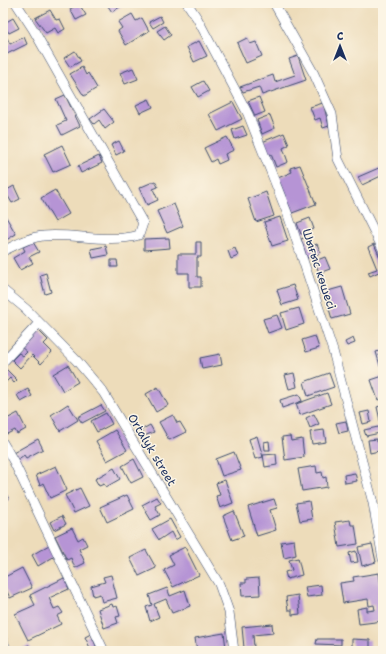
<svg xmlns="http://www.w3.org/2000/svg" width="386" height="654" viewBox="0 0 386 654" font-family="'Shantell Sans',sans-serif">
<rect width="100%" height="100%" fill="#fcf5e5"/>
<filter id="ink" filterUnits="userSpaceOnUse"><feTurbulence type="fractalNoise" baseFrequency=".025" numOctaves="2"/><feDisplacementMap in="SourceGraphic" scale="8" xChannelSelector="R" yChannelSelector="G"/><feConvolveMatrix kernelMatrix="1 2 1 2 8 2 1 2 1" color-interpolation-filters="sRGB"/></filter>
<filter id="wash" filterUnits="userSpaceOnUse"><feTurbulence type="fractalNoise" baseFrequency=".012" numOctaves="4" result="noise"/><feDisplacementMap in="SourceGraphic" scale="16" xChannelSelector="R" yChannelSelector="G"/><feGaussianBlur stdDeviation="0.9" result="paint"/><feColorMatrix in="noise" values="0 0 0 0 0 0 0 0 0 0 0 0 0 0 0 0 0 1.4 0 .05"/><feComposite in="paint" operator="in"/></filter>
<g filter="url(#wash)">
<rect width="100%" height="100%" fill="#eddcba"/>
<g id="blocks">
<path fill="#b694d5" d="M106 3H126L112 12Z
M79 4 86 15 76 20 70 9Z
M50 10 56 20 60 19 65 29 58 33 55 28 46 33 35 18Z
M132 14 136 21 142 18 149 31 126 45 118 31 122 28 118 22Z
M160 16 163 22 153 28 149 22Z
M13 18 19 28 9 33 3 24Z
M165 26 171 35 164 40 157 31Z
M24 37 27 44 5 55 3 51V40L7 38 10 44Z
M247 38 250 44 256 42 262 56 246 63 237 43Z
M199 41 207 56 194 62 187 47Z
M75 51 81 61 70 67 64 58Z
M298 56 306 80 262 95 259 87 243 92 240 87 273 75 275 82 295 75 289 59Z
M82 67 86 75 88 73 97 88 84 96 70 74Z
M133 68 138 79 125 84 120 73Z
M203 81 209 91 198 97 192 87Z
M65 95 80 126 62 135 57 125 66 121 56 99Z
M259 97 265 112 255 116 248 101Z
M149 99 153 107 140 113 136 105Z
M233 102 242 119 218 131 209 114Z
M323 103 329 126 323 128 320 118 315 120 310 107Z
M104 109 114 122 105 129 99 120 94 124 90 119Z
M270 115 275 128 262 134 257 120Z
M243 126 247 135 235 139 232 130Z
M284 133 289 145 283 148 288 162 276 167 271 154 267 155 262 142Z
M227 137 234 150 225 154 227 160 218 164 216 159 211 162 204 148Z
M119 141 124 151 116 155 111 145Z
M62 145 71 164 53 172 44 154Z
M99 156 102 163 81 173 78 166Z
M300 165 316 204 292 213 278 178 292 172 290 168Z
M381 167 383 175 362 185 358 177Z
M155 181 158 187 153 189 158 200 147 205 139 188Z
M14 186 20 199 12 203 5 191Z
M55 190 69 214 55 222 41 198Z
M266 192 274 216 256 222 248 199Z
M174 204 183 226 167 233 157 211Z
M3 212 16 234 3 242Z
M280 217 288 241 272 246 264 222Z
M310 218 314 229 301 234 297 223Z
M306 237 309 247 317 244 321 253 307 258 301 239Z
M169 238 170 248 144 250V239Z
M33 242 39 252 29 257 33 263 20 270 13 258 25 251 23 247Z
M196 242H201V257H197V277H201V287H189V273H178V254H196Z
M374 244 383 264V270L370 276 368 272 377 269 368 247Z
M106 246 108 255 93 258 91 249Z
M235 248 238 256 231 259 228 251Z
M325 257 330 269 319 273 315 261Z
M111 260H117L118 267H111Z
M46 273 51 292 45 294 40 275Z
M293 285 298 300 282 305 277 290Z
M342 287 350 314 332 319 324 292Z
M299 308 304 324 286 330 281 313Z
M277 315 282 328 268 333 263 319Z
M38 330 48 340 44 344 52 352 41 364 32 355 20 368 12 360 19 353 23 356 27 352 21 347Z
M315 336 319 348 306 352 302 340Z
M353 338 355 343 347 346 345 342Z
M383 350V368L381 369 376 352Z
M220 354 222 365 202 369 200 358Z
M68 365 78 382 63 391 53 374Z
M4 367 17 380 14 383 10 378 3 385Z
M294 373 297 387 289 389 285 375Z
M329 373 334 387 308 396 304 382Z
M383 376V398L378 400 371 380Z
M158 387 168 405 156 412 146 394Z
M28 389 32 396 21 402 17 395Z
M327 393 331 404 300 415 296 404Z
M299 394 302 401 282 408 280 400Z
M68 404 78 420 60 431 51 415Z
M101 405 105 411 82 423 78 417Z
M383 405V429H382L377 407Z
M369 411 371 422 363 424 360 413Z
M18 413 26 429 17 434 15 430 7 434 3 427V421Z
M106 413 112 424 97 432 91 421Z
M314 414 319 424 310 428 306 418Z
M173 415 177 423 180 422 186 432 169 440 159 422Z
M346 421 348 431 339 433 336 423Z
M150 425 154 432 144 436 141 430Z
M378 427 380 433 366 436 364 430Z
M115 430 127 450 107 461 96 441Z
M324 430 326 442 312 444 310 432Z
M257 436 263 457 255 459 249 439Z
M290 436 291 441 302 439 304 457 285 460 282 437Z
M38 439 43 449 26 458 24 455 17 460 13 453Z
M377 439V442L383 441V450L370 453 368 440Z
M269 441 270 450H265L264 442Z
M234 452 241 470 222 476 216 459Z
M276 454 277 465 265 467 263 455Z
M134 459 143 477 131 483 122 466Z
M56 466 67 490 50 498 43 483 40 485 36 475Z
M316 466 317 473 322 472 323 478 326 477 327 487 302 491 298 469Z
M114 468 120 479 106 487 104 484 99 486 95 479Z
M355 473 357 481 345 483 344 475Z
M225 480 233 503 220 508 216 496 220 495 216 483Z
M80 488 89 506 74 513 65 495Z
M3 489 9 499 3 501Z
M127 495 134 509 107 522 100 507Z
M157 497 161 503 155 506 160 515 151 520 142 505Z
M274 499 277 508 270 510 276 530 257 536 248 507Z
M309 501 312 519 300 521 296 503Z
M234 511 244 536 232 540 223 516Z
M62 516 66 524 54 530 50 522Z
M170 519 180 537 175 540 171 532 159 540 152 529Z
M350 520 351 525H355L358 544 339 547 335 522Z
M72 528 78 540 83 537 87 545 79 549 85 563 75 568 71 558 67 560 55 536Z
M294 540 296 555 284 558 281 542Z
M372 544 376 562 362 566 358 547Z
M49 545 55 556 38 566 32 555Z
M185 547 199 575 173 587 164 570 174 565 169 555Z
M146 550 156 568 139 576 130 558Z
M356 551 358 562 351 563 349 553Z
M298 558 302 575 287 579 285 572 292 570 289 560Z
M22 568 32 588 10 598 3 583V578Z
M379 573 383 600V621L359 624 357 609 367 607V611L375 610 374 605 369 606 368 599 343 603 340 583 354 581 353 577Z
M111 575 117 598 102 602 100 594 93 596 91 586 105 582 103 577Z
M64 578 69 589 49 598 54 609 59 607 63 613 57 616 61 624 28 640 15 614 35 605 30 595Z
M259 578 260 595 242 596 241 583H246V579Z
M321 585 322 595 307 597 305 587Z
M167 588 170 596 185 590 190 606 172 613 166 599 154 604 159 617 150 621 146 607 152 605 149 595Z
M298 595 300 614 292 615V610H288L286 597Z
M112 604 113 607 117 606 120 616 116 617 118 623 104 628 98 609Z
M272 624 273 633 253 635 254 647 244 648 242 627Z
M224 633 226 648 197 651 195 638Z
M91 634 98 651H83L90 648 85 637Z
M317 639H341V645L316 644Z
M352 639 370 640V651H352Z
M29 645 32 651H16Z"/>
</g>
</g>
<g filter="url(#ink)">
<use href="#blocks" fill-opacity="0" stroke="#3a496c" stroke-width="1"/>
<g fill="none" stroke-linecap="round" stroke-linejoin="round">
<defs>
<path id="minor" d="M187 3 197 18 248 114 288 215 333 351 373 503 383 559
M274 3 314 74 332 114 338 159 383 249
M3 251C16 245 29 237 43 236 74 233 109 244 139 235L143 223 33 29 16 3
M3 290 26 309 77 361 103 392 219 584 229 612 234 651
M3 362 39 323
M3 443 14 462 104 651
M3 641 7 651"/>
</defs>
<use href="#minor" stroke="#3a496c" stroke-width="10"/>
<use href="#minor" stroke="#fff" stroke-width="9"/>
</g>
</g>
<g text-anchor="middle" stroke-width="3" stroke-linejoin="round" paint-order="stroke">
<g font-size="12" fill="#1b2f5e" stroke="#fcf5e5">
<text transform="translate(319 269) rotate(72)" y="4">Шығыс көшесі</text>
<text transform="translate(152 450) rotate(59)" y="4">Ortalyk street</text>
</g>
</g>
<rect width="386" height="654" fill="none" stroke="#fcf5e5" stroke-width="16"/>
<g transform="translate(340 46)" stroke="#fcf5e5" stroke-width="3" paint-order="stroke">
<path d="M0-3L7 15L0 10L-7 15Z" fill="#1b2f5e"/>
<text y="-6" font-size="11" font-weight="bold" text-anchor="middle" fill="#1b2f5e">С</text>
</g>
</svg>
